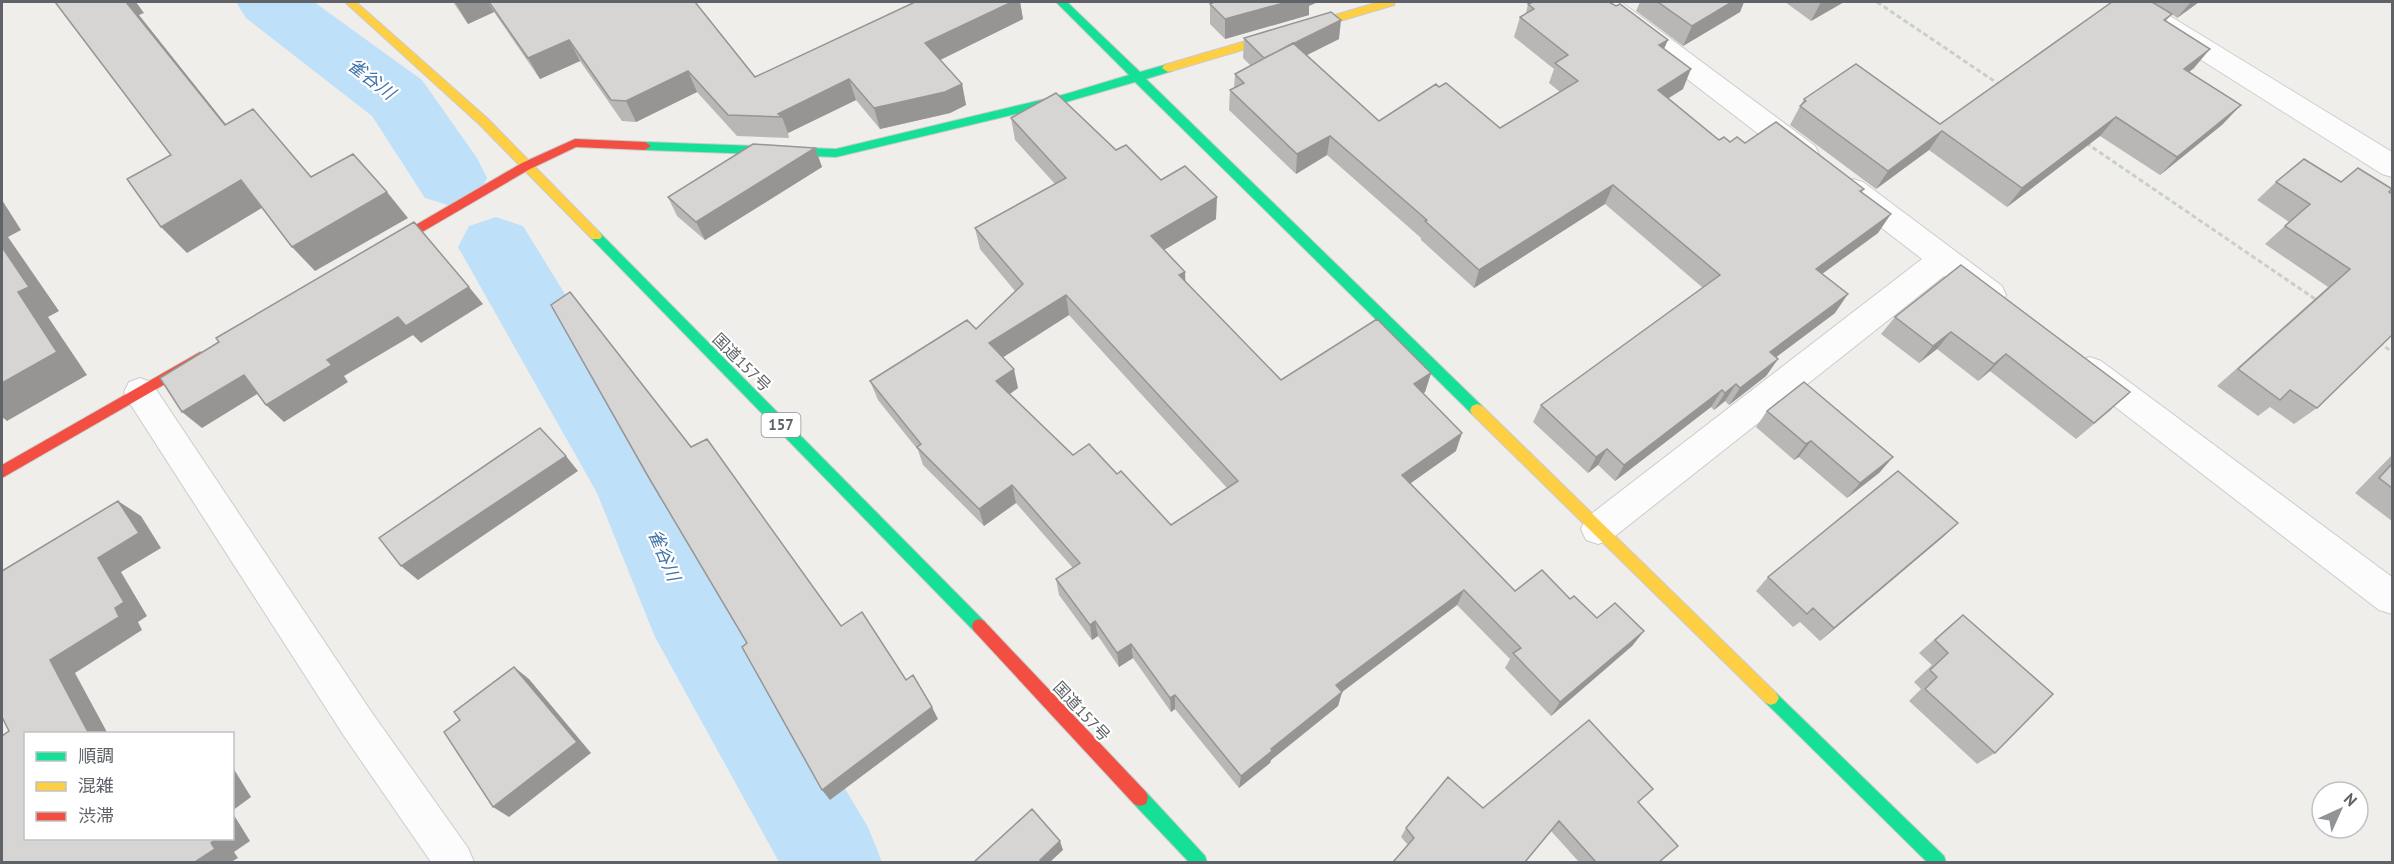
<svg xmlns="http://www.w3.org/2000/svg" width="2394" height="864" viewBox="0 0 2394 864" font-family="'PT Sans','Noto Sans JP',sans-serif">
<rect width="100%" height="100%" fill="#efeeea"/>
<g fill="none" stroke-linecap="round" stroke-linejoin="round">
<path fill="#bfe0f9" fill-rule="evenodd" d="M236 2H314L422 80 477 158 487 178 477 198 451 206 425 198 372 116 246 18Z
M496 217 523 226 663 453 720 581 868 827 882 862H779L655 637 597 493 458 247 469 226Z"/>
<defs>
<path id="street" d="M1591 2H1621L1815 146 1819 154 1815 162 1805 165 1795 162 1595 8Z
M2115 2H2147L2392 152V177L2382 174 2119 8Z
M1853 179 1863 182 2002 286 2006 295 2002 304C1979 311 1961 289 1944 276L1610 540 1598 544 1586 540 1581 529 1586 518 1922 259 1843 198 1838 190 1843 182Z
M2090 357 2101 361 2392 577V614L2379 610 2079 379 2074 370 2079 361Z
M140 378 151 382 370 710 468 848 474 862H431L344 736 129 402 124 392 129 382Z"/>
<path id="fast" d="M1056 2H1067L1140 72 1168 64 1172 65V71L1146 79 1482 406 1484 410 1482 414H1472L1135 82 1066 102 836 157 645 150 639 146 645 142 836 149 1066 94 1129 75Z
M596 231 600 233 984 621 986 626 984 631 979 633 974 631 592 239 590 236Z
M1771 691 1776 693 1944 856 1946 862H1927L1766 703 1763 698 1766 693Z
M1140 790 1146 792 1205 856 1207 862H1189L1134 804 1132 798 1134 792Z"/>
<path id="slow" d="M345 2H356L487 118 600 233 602 236 600 239H592L479 124Z
M1379 2H1395L1394 5 1168 72 1162 68 1164 65Z
M1477 404 1482 406 1776 693 1779 698 1776 703 1771 705 1766 703 1472 414 1470 410 1472 406Z"/>
<path id="jam" d="M575 139 645 142 651 146 645 150 576 147 530 169 386 253H378L376 250 378 247 522 163Z
M200 352 205 353 207 357 205 361 2 478V465Z
M979 619 984 621 1146 792 1148 798 1146 804 1140 806 1134 804 974 631 972 626 974 621Z"/>
</defs>
<use href="#street" stroke="#cbcccc" stroke-width="2"/>
<use href="#fast" stroke="#cacacb" stroke-width="2"/>
<use href="#slow" stroke="#cacacb" stroke-width="2"/>
<use href="#jam" stroke="#cacacb" stroke-width="2"/>
<path stroke="#cacfcc" stroke-width="3" stroke-dasharray="5 3" stroke-linecap="butt" d="M1877 2 2000 85
M2086 143 2318 301
M2379 342 2392 352"/>
<use href="#street" fill="#fdfcfc" fill-rule="evenodd"/>
<use href="#fast" fill="#16e098" fill-rule="evenodd"/>
<use href="#slow" fill="#ffcf43" fill-rule="evenodd"/>
<use href="#jam" fill="#f24e42" fill-rule="evenodd"/>
</g>
<path fill="#b8b7b5" fill-rule="evenodd" d="M453 2H695L755 77 915 2H1020L1023 19 940 60 962 84 966 105 950 113 880 129 856 100 788 133 789 138 737 136 697 92 636 122 622 121 580 61 540 79 494 12 468 24Z
M1640 2H1744L1740 12 1683 46 1636 11Z
M1785 2H1844L1811 21Z
M2112 2H2199L2177 18 2172 14 2166 21 2194 68 2189 72 2223 124 2160 175 2100 136 2007 207 1929 150 1876 189 1790 125 1804 99 1940 124Z
M1210 4 1309 6V15L1225 39 1210 24Z
M1528 4 1664 49 1683 89 1668 98 1719 140 1745 143 1864 189 1862 192 1878 233 1822 274 1835 313 1776 357 1778 359 1766 376 1729 405 1725 401 1714 410 1711 407 1615 481 1598 465 1588 473 1533 422 1541 405 1703 288 1605 204 1474 288 1421 240V238L1327 155 1296 174 1229 110 1230 90 1234 88 1235 74 1251 66 1243 58 1244 38 1339 39 1307 55 1379 121 1500 128 1560 92 1549 83 1554 69 1514 37 1520 17 1526 13Z
M1011 118 1116 150 1216 219 1164 250 1185 281 1281 380 1431 373 1425 392 1423 394 1456 451 1410 483 1515 591 1570 599 1597 618 1644 631 1632 646 1551 716 1505 668 1510 659 1457 605 1342 692 1338 706 1271 760 1270 763 1239 788 1175 709 1171 712 1133 658 1119 667 1098 636 1092 640 1059 595 1056 579 1073 568 1016 503 984 526 923 465 918 450 878 400 870 381 976 329 1015 291 980 249 975 228 1055 184 1015 140ZM1069 315 1227 488 1171 525 1117 474 1073 455 1010 394 1018 388 1003 357Z
M815 148 822 167 705 240 677 216 668 197Z
M2276 182 2389 192 2317 408 2294 424 2270 407 2258 416 2217 386 2328 287 2265 244 2289 222 2257 200Z
M1961 265 2112 409 2076 439 1990 371 1978 381 1937 349 1919 363 1881 334 1895 317Z
M1767 411 1893 457 1879 473 1847 498 1799 457 1794 460 1756 427Z
M2392 455V521L2355 493Z
M1943 537 1820 641 1800 622 1793 627 1756 591 1768 577Z
M1963 615 1995 753 1977 764 1909 701 1921 689 1914 682 1932 665 1919 653 1946 629Z
M1639 802 1659 862H1579L1551 831 1408 845 1401 837 1406 828Z"/>
<path fill="#969594" d="M126 2H136L144 13 139 15 248 152 225 125Z
M455 2H488L494 12 468 24Z
M1012 2H1020L1023 19 930 65 925 43Z
M1287 2H1318L1309 6V15L1225 39V19Z
M1732 2H1744L1740 12 1683 46 1692 26Z
M1821 2H1844L1811 21Z
M2191 2H2199L2177 18Z
M1341 20 1339 39 1263 77 1264 58Z
M569 40 580 61 540 79 528 58Z
M1668 40 1659 60V45Z
M2210 49 2194 68 2167 89 2184 69Z
M1691 69 1683 89 1650 110 1658 90Z
M688 71 697 92 636 122 626 101Z
M849 79 856 100 788 133 782 117 778 114Z
M962 84 966 105 950 113 880 129 874 108Z
M2241 105 2223 124 2160 175 2177 157Z
M2116 117 2100 136 2007 207 2022 188Z
M1942 131 1929 150 1876 189 1888 171Z
M1330 136 1327 155 1296 174 1297 154Z
M815 148 822 167 705 240 696 222Z
M241 180 265 206 187 253 161 227Z
M1613 185 1605 204 1474 288 1479 270Z
M387 192 408 218 315 271 292 247Z
M1217 197 1216 219 1152 257 1151 236Z
M2 200 21 230 8 237 59 311 48 317 87 375 7 421 2 417V383L18 292 2 247Z
M1891 214 1878 233 1804 287 1816 269Z
M1185 272 1186 293 1179 275Z
M469 287 483 304 421 343 413 335 344 376 348 382 284 422 266 405 327 360 398 317Z
M1848 294 1835 313 1759 370 1770 352Z
M1066 295 1069 315 994 363 989 343Z
M1951 332 1937 349 1919 363 1933 346Z
M2006 354 1990 371 1978 381 1994 364Z
M1778 359 1766 376 1729 405 1740 388Z
M1014 369 1018 388 1001 400 996 381Z
M1431 373 1425 392 1409 403 1414 384Z
M244 375 262 391 202 428 182 412Z
M1736 384 1725 401 1714 410 1725 393Z
M1722 390 1711 407 1615 481 1624 465Z
M1462 433 1456 451 1397 493 1402 475Z
M1811 441 1799 457 1794 460 1806 444Z
M1607 449 1598 465 1588 473 1596 457Z
M566 456 578 471 418 580 401 566Z
M1893 457 1879 473 1847 498 1860 483Z
M1012 485 1016 503 984 526 979 509Z
M118 501 141 516 161 548 121 572 147 616 138 622 142 630 75 673 108 734H89L50 660 115 608 98 558Z
M1958 523 1943 537 1820 641 1834 628Z
M1464 590 1457 605 1342 692 1338 706 1271 760 1270 763 1239 788 1241 776 1271 749 1336 685Z
M1095 621 1098 636 1092 640 1090 625Z
M1644 631 1632 646 1551 716 1560 702Z
M1131 644 1133 658 1119 667 1117 653Z
M514 667 529 679 591 753 509 817 493 807Z
M1175 695V709L1171 712 1170 698Z
M932 707 938 719 830 800 822 790Z
M232 766 251 797 232 811Z
M232 812 250 841 234 852 238 858 231 862H195L211 843 217 838H232Z
M1060 841 1063 850 1050 862H1041L1040 860Z"/>
<path fill="#d6d5d3" stroke="#969594" stroke-width="1.5" fill-rule="evenodd" d="M55 2H126L225 125 253 109 311 177 353 154 387 192 292 247 241 180 161 227 127 179 171 155Z
M489 2H695L755 77 915 2H1012L925 43 962 84 945 92 874 108 849 79 778 114 782 117 728 115 688 71 626 101 611 100 569 40 528 58Z
M1214 2H1287L1225 19 1210 4Z
M1533 2H1609L1616 6 1620 4 1668 40 1659 45 1691 69 1658 90 1719 140 1724 137 1730 142 1737 137 1745 143 1776 122 1864 189 1860 191 1891 214 1816 269 1848 294 1770 352 1778 359 1740 388 1736 384 1725 393 1722 390 1624 465 1607 449 1596 457 1541 405 1720 275 1613 185 1479 270 1425 221 1427 220 1330 136 1297 154 1230 90 1244 83 1235 74 1293 43 1379 121 1436 84 1439 87 1446 83 1500 128 1578 81 1555 63 1568 55 1520 17 1534 9 1528 4Z
M1658 2H1732L1692 26Z
M2112 2H2152L2172 14 2164 20 2210 49 2184 69 2241 105 2177 157 2116 117 2022 188 1942 131 1888 171 1800 106 1806 101 1804 99 1856 64 1940 124Z
M1331 12 1341 20 1264 58 1244 38Z
M1056 93 1116 150 1126 145 1161 180 1185 166 1217 197 1151 236 1185 272 1179 275 1281 380 1377 319 1431 373 1414 384 1462 433 1402 475 1515 591 1542 570 1570 599 1574 596 1597 618 1615 603 1644 631 1560 702 1513 653 1521 648 1464 590 1336 685 1342 692 1271 749 1272 751 1241 776 1175 695 1170 698 1131 644 1117 653 1095 621 1090 625 1056 579 1080 563 1012 485 979 509 917 447 921 444 870 381 967 320 976 329 1023 284 975 228 1066 178 1011 118ZM1066 295 1238 481 1171 525 1121 471 1117 474 1089 444 1073 455 996 381 1014 369 989 343Z
M753 144 815 148 696 222 668 197Z
M2304 159 2341 182 2358 168 2392 189 2389 192 2392 194V335L2317 408 2290 390 2280 400 2238 369 2350 269 2285 226 2310 204 2276 182Z
M414 222 469 287 406 326 398 317 327 360 332 365 266 405 244 375 182 412 160 378 219 342 216 338Z
M2 247 29 287 18 292 57 352 2 383Z
M1961 265 2130 392 2094 423 2006 354 1994 364 1951 332 1933 346 1895 317Z
M570 292 691 447 707 439 841 626 862 612 906 680 913 675 932 707 822 790 742 647 747 643 649 478 551 305Z
M1804 382 1893 457 1860 483 1811 441 1806 444 1767 411Z
M540 428 566 456 401 566 379 538Z
M2392 464V488L2379 478Z
M1898 471 1958 523 1834 628 1813 608 1807 614 1768 577Z
M118 501 139 533 98 558 124 602 115 608 119 617 50 660 89 734H26V838H217L211 843 215 849 195 862H2V736L9 731 2 717V571Z
M1963 615 2053 694 1995 753 1925 689 1937 677 1930 670 1948 653 1935 640Z
M514 667 577 742 493 807 444 732 460 720 454 712Z
M1589 720 1653 789 1638 802 1678 846 1659 862H1596L1559 821 1525 862H1393L1414 838 1406 828 1448 777 1483 808Z
M1032 809 1060 841 1040 860 1042 862H974Z"/>
<g text-anchor="middle" stroke-width="4.5" stroke-linejoin="round" paint-order="stroke">
<rect fill="#fff" stroke="#8f9295" stroke-width="1.5" x="761.5" y="413" width="39" height="24" rx="4.5"/>
<g font-size="15" font-weight="bold" fill="#5f6368">
<text x="781" y="430">157</text>
</g>
<g font-size="16" fill="#5f6368" stroke="#fff">
<text transform="translate(742 362) rotate(45)" y="6">国道157号</text>
<text transform="translate(1082 711) rotate(47)" y="6">国道157号</text>
</g>
<g font-size="18" font-style="italic" fill="#4174aa" stroke="#fff">
<text transform="translate(371 79) rotate(38)" y="6">雀谷川</text>
<text transform="translate(664 555) rotate(67)" y="6">雀谷川</text>
</g>
</g>
<rect width="2394" height="864" fill="none" stroke="#5f6368" stroke-width="6"/>
<rect x="24" y="732" width="210" height="108" fill="#ffffff" stroke="#bfc1c3" stroke-width="1.5"/>
<rect x="36" y="752" width="30" height="9" fill="#16e098" stroke="#bfc1c3" stroke-width="1.5"/>
<text x="78" y="762" font-size="18" fill="#5f6368">順調</text>
<rect x="36" y="782" width="30" height="9" fill="#ffcf43" stroke="#bfc1c3" stroke-width="1.5"/>
<text x="78" y="792" font-size="18" fill="#5f6368">混雑</text>
<rect x="36" y="812" width="30" height="9" fill="#f24e42" stroke="#bfc1c3" stroke-width="1.5"/>
<text x="78" y="822" font-size="18" fill="#5f6368">渋滞</text>
<g transform="translate(2340 810) rotate(45)"><circle r="28" fill="#ffffff" stroke="#bfc1c3" stroke-width="1.5"/>
<path d="M0-4.5L10 22L0 15L-10 22Z" fill="#919496"/>
<text y="-9" font-size="16" font-weight="bold" text-anchor="middle" fill="#5f6368">N</text>
</g>
</svg>
